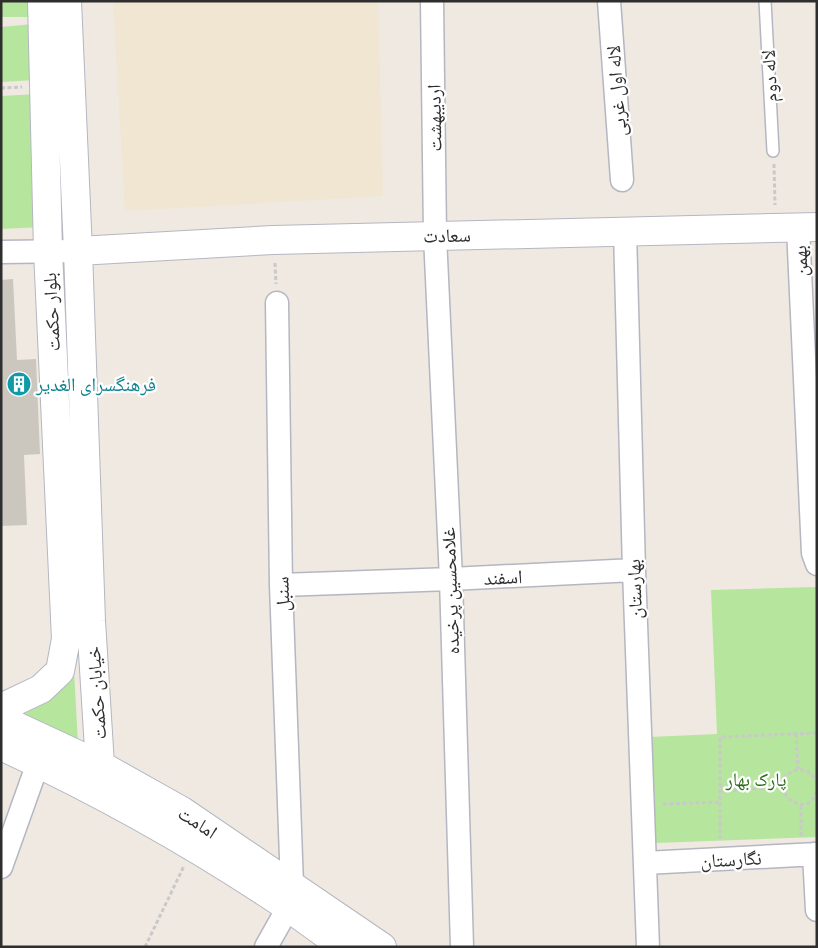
<svg xmlns="http://www.w3.org/2000/svg" width="818" height="948" viewBox="0 0 818 948" font-family="'Exo 2','Noto Naskh Arabic',sans-serif">
<rect width="100%" height="100%" fill="#efe9e1"/>
<path fill="#f0e6d1" d="M113 1H378L383 196 125 211Z"/>
<path fill="#b6e59e" d="M1 1H33V17H1Z
M33 24 34 80 1 82V27Z
M37 94 42 227 1 229V96Z
M817 587V837L656 843 650 737 717 734 711 590Z
M74 671 78 743 20 716 47 697Z"/>
<path fill="#cbc7bf" d="M13 279 17 360 36 359 40 454 24 455 27 525 1 526V280Z"/>
<g fill="none" stroke-linecap="round" stroke-linejoin="round">
<defs>
<path id="service" d="M765 1 773 151"/>
<path id="minor" d="M432 1 435 236 451 579 462 947
M609 1 622 180
M798 228 813 553 817 564
M625 231 634 570 648 947
M1 252 78 251
M277 303 281 585 292 885
M281 585 451 579 634 570
M814 854 817 910
M645 863 817 854
M1 867 38 763
M266 947 288 908"/>
<path id="tertiary" d="M67 1 78 251 91 621 100 765
M78 251 273 240 817 227
M1 708 41 689 60 671 66 639 48 251 42 1
M1 719 100 765 182 811 382 947
M1 746C92 788 181 837 265 892 292 909 317 928 343 947"/>
</defs>
<use href="#service" stroke="#b4b7c1" stroke-width="14"/>
<use href="#minor" stroke="#b4b7c1" stroke-width="25"/>
<use href="#tertiary" stroke="#b4b7c1" stroke-width="30"/>
<path stroke="#c9c9c9" stroke-width="3" stroke-dasharray="4 2.5" stroke-linecap="butt" d="M1 88 22 87
M774 164 775 205
M275 263 276 284
M796 734 798 769
M817 784C814 773 804 767 793 771 761 785 808 826 817 790
M720 791 782 787
M663 804 720 802
M801 836V804
M720 839V737L817 733
M145 947 184 866"/>
<use href="#service" stroke="#fff" stroke-width="11"/>
<use href="#minor" stroke="#fff" stroke-width="22"/>
<use href="#tertiary" stroke="#fff" stroke-width="28"/>
</g>
<defs>
<symbol id="building-disc" viewBox="-11 -11 22 22"><circle r="9.5" fill="#0f9aa8" stroke="#fff"/><path d="M-4-6H4V6H1V3H-1V6H-4ZM-2.5-4.3h1.7v1.8h-1.7ZM.8-4.3h1.7v1.8H.8ZM-2.5-1h1.7V.8h-1.7ZM.8-1h1.7V.8H.8Z" fill="#fff"/></symbol>
</defs>
<g fill-rule="evenodd">
<use href="#building-disc" x="5" y="370" width="28" height="28"/>
</g>
<g text-anchor="middle" stroke-width="4.5" stroke-linejoin="round" paint-order="stroke">
<g font-size="19" fill="#2e2e2e" stroke="#fff">
<text transform="translate(769 76) rotate(-93)" y="7">لاله دوم</text>
<text transform="translate(616 91) rotate(-94)" y="7">لاله اول غربی</text>
<text transform="translate(434 118) rotate(-91)" y="7">اردیبهشت</text>
<text transform="translate(447 235) rotate(-1)" y="7">سعادت</text>
<text transform="translate(800 261) rotate(-93)" y="7">بهمن</text>
<text transform="translate(51 312) rotate(-93)" y="7">بلوار حکمت</text>
<text transform="translate(503 577) rotate(-3)" y="7">اسفند</text>
<text transform="translate(634 589) rotate(-92)" y="7">بهارستان</text>
<text transform="translate(450 591) rotate(-92)" y="7">غلامحسین پرخیده</text>
<text transform="translate(282 594) rotate(-92)" y="7">سنبل</text>
<text transform="translate(96 693) rotate(-94)" y="7">خیابان حکمت</text>
<text transform="translate(198 822) rotate(33)" y="7">امامت</text>
<text transform="translate(731 859) rotate(-3)" y="7">نگارستان</text>
</g>
<g font-size="19" fill="#0d838f" stroke="#fff" text-anchor="start">
<text x="36" y="391">فرهنگسرای الغدیر</text>
</g>
<g font-size="19" fill="#2c6e1b" stroke="#fff">
<text x="756" y="786">پارک بهار</text>
</g>
</g>
<rect width="818" height="948" fill="none" stroke="#2e2e2e" stroke-width="5"/>
</svg>
